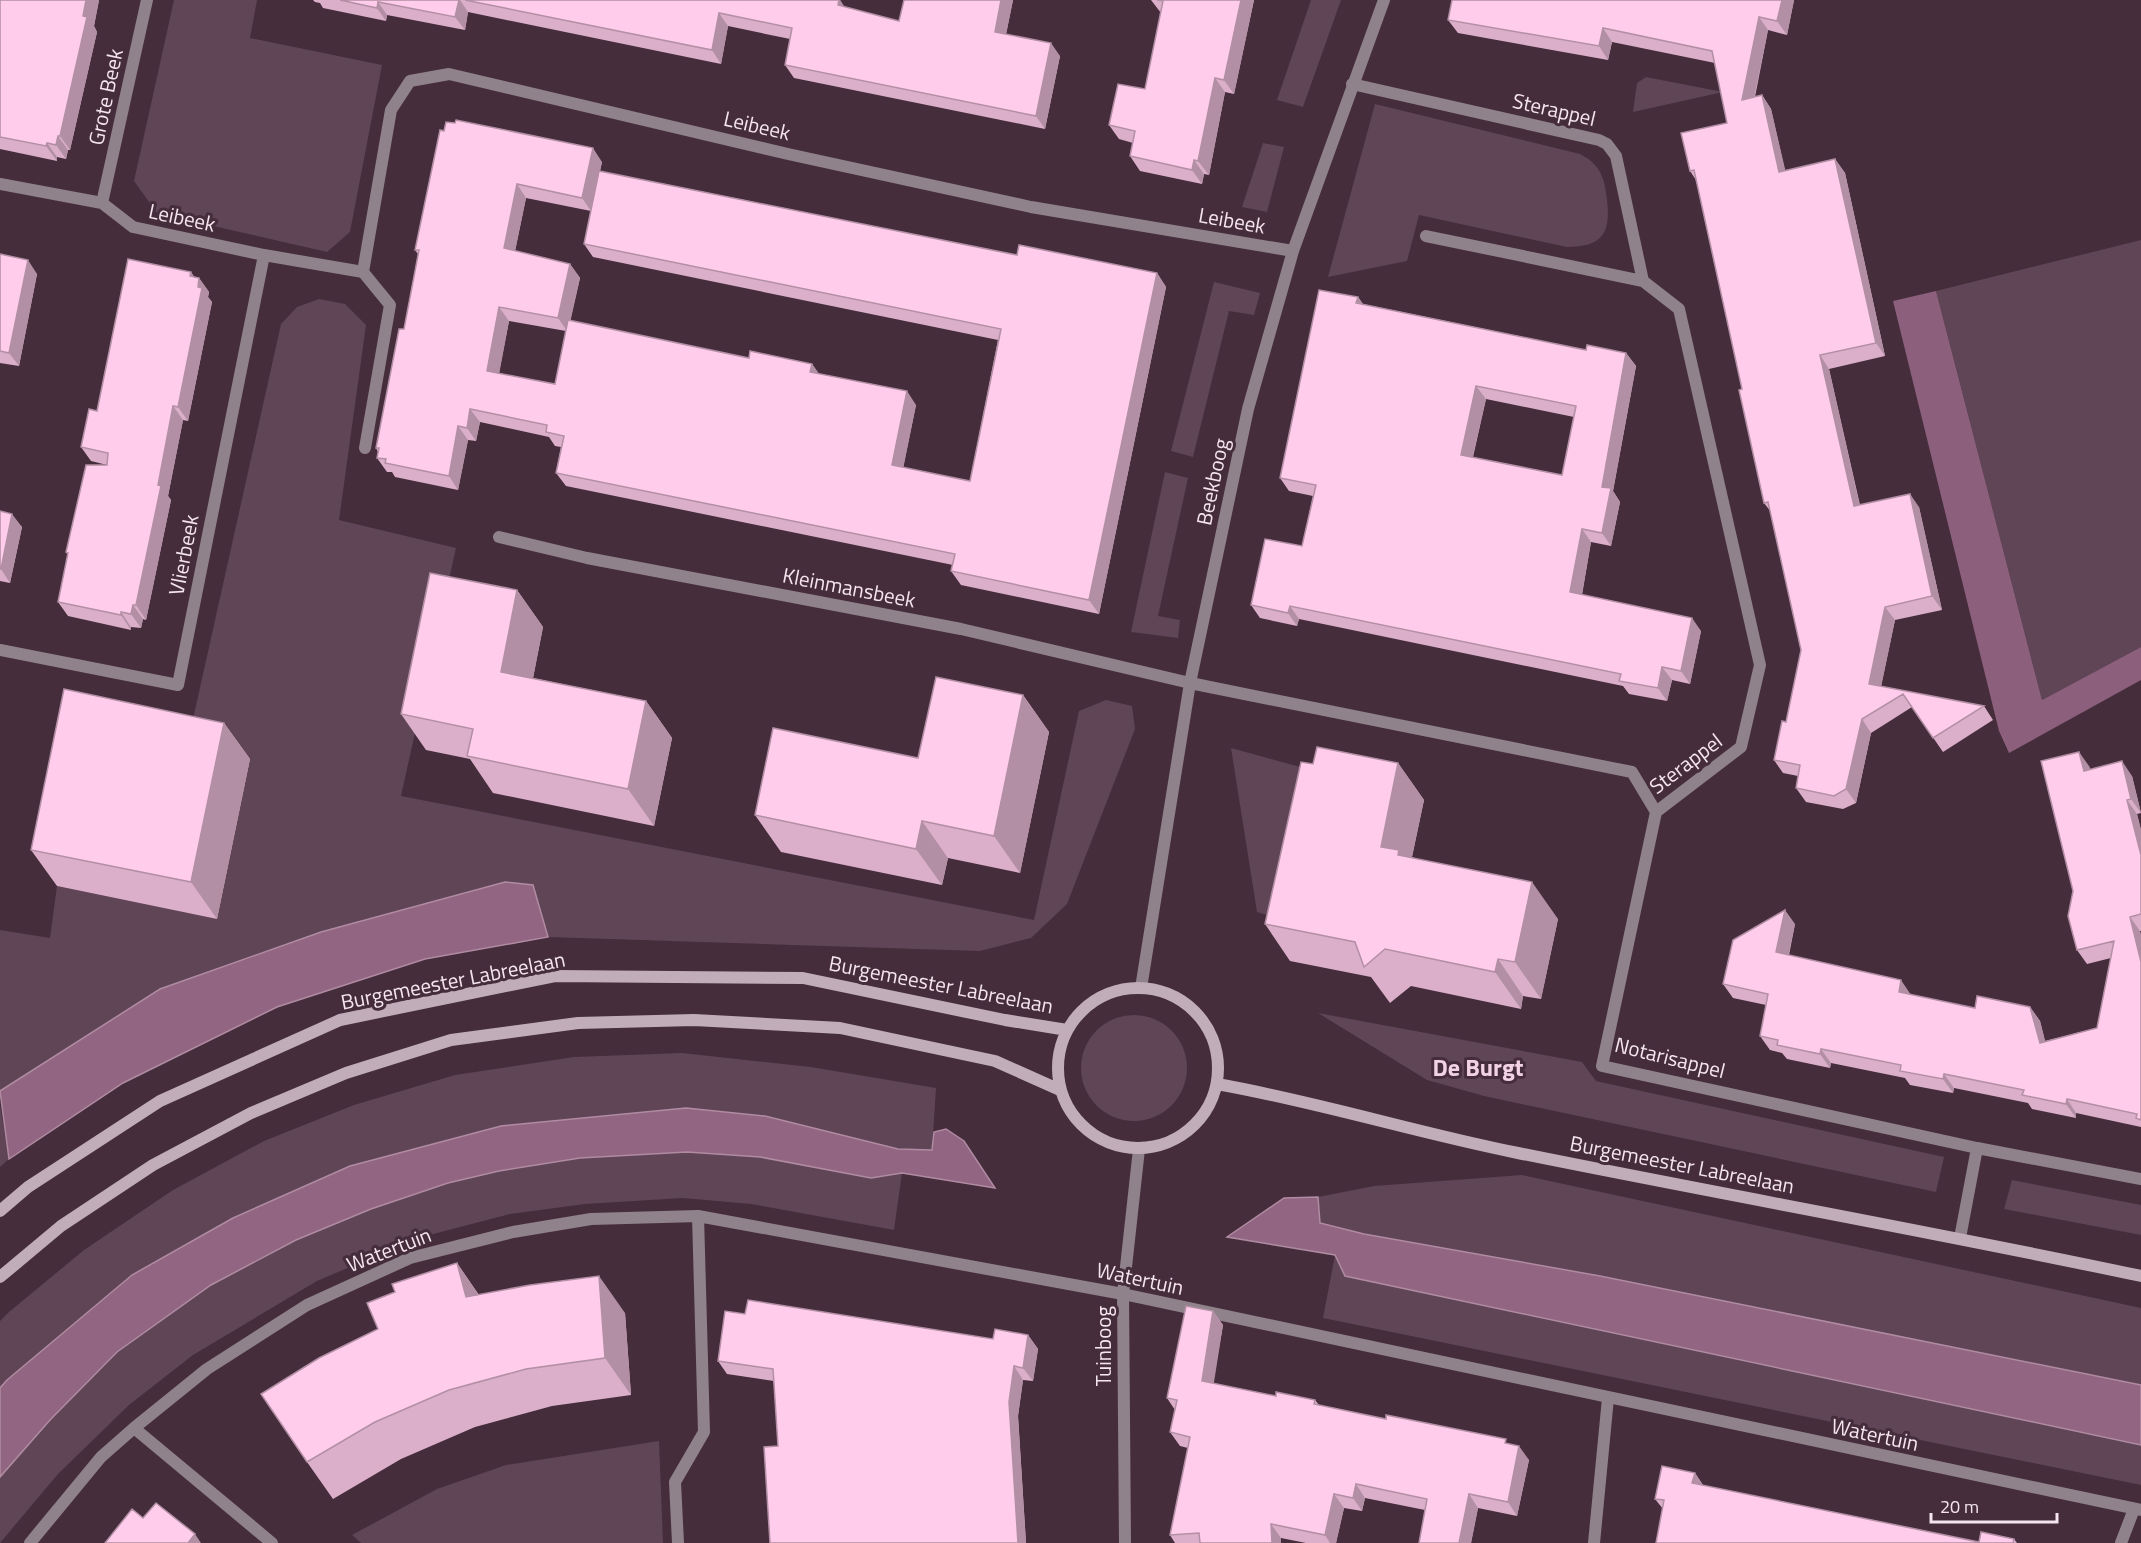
<svg xmlns="http://www.w3.org/2000/svg" width="2141" height="1543" viewBox="0 0 2141 1543" font-family="'Titillium Web',sans-serif">
<rect width="100%" height="100%" fill="#452d3c"/>
<path fill="#5f4555" d="M174 0H257L250 38 382 65 350 232 327 252 157 213 134 181Z
M1311 0H1341L1303 107 1277 100Z
M1646 77 1723 92 1633 112 1637 83Z
M1375 104 1580 154C1600 164 1605 178 1607 200 1611 234 1602 247 1567 247L1419 215 1407 261 1328 277Z
M1263 143 1284 147 1267 212 1242 207Z
M2141 240V647L2042 700 1936 291Z
M1214 282 1260 293 1254 315 1229 311 1193 457 1171 451Z
M319 299 345 304 366 325 339 520 456 548 401 796 1034 920 1079 711 1106 700 1132 706 1135 729 1067 904 1031 938 980 951 548 937 533 885 505 882 321 932 160 989 0 1091V930L50 938 57 886 217 919 187 746 281 324 297 307Z
M1165 472 1188 478 1158 616 1180 620 1178 638 1131 632Z
M1231 748 1315 771 1283 920 1257 912Z
M1318 1013 1582 1062 1596 1081 1944 1157 1936 1192 1484 1096 1427 1080Z
M1081 1068a53 53 0 1 1 106 0a53 53 0 1 1-106 0Z
M682 1053 811 1067 936 1088 932 1150 898 1149 765 1116 350 1166 233 1218 132 1275 0 1388V1321L9 1312 84 1250 173 1190 264 1141 354 1105 455 1075 574 1057Z
M0 1105 9 1159 0 1167Z
M687 1152 760 1157 871 1178 902 1173 894 1230 751 1204 683 1198 585 1204 510 1214 418 1238 317 1281 193 1355 129 1405 58 1474 0 1543V1477L50 1420 117 1352 211 1285 296 1240 371 1209 449 1183 499 1171 580 1158Z
M1522 1175 2141 1308V1385L1600 1276 1364 1234 1320 1223 1318 1197 1374 1186Z
M2012 1180 2141 1205V1235L2004 1209Z
M1335 1255 1346 1276 2141 1445V1485L1323 1318Z
M659 1441 663 1543H361L352 1535 437 1489 506 1465Z"/>
<path fill="#8c607c" d="M1936 291 2042 700 2141 647V680L2009 753 1999 731 1893 301Z"/>
<path fill="#926582" stroke="#b08ba2" stroke-width="1.5" d="M505 882 533 885 548 937 425 959 277 1007 123 1083 9 1159 0 1091 160 989 321 932Z
M686 1108 765 1116 898 1149 932 1150 934 1132 946 1129 964 1141 995 1188 902 1173 871 1178 760 1157 687 1152 580 1158 499 1171 448 1183 371 1209 296 1240 211 1285 117 1352 50 1420 0 1477V1388L7 1380 132 1275 233 1218 350 1166 501 1126Z
M1318 1197 1320 1223 1364 1234 1600 1276 2141 1385V1445L1345 1276 1335 1255 1227 1237 1284 1198Z"/>
<g fill="none" stroke-linecap="round" stroke-linejoin="round">
<path stroke="#8f828a" stroke-width="12" d="M1352 84 1599 140 1607 144 1616 156 1643 281
M0 184 102 203 133 227 264 255 363 272
M102 203 147 0
M365 448 390 305 363 272 391 110 410 81 449 74 788 154 1031 207 1293 251
M499 537 587 558 961 629 1190 683 1632 772 1656 812 1741 747 1760 665 1679 309 1643 281 1426 236
M0 650 178 685 264 255
M1656 812 1602 1066 1977 1148 2141 1179
M1141 988 1190 683 1248 409 1293 251 1384 0
M1960 1238 1977 1148
M134 1428 272 1543
M30 1543 101 1457 134 1428 207 1369 307 1305 410 1258 513 1232 591 1219 698 1216 1123 1294 2141 1510
M678 1543 675 1482 704 1432 698 1216
M1125 1543 1123 1294 1139 1149
M1594 1543 1608 1398
M2121 1543 2134 1509"/>
<path stroke="#c1adb9" stroke-width="12" d="M1058 1068a80 80 0 1 1 160 0a80 80 0 1 1-160 0Z
M1217 1084C1319 1102 1417 1133 1518 1153 1725 1195 1934 1232 2141 1276
M0 1211 28 1187 160 1101 340 1020 555 976 803 978 1005 1020 1067 1030
M0 1277 61 1226 153 1165 251 1113 346 1073 451 1040 578 1023 694 1020 840 1028 995 1061 1060 1090"/>
</g>
<path fill="#dbafca" fill-rule="evenodd" d="M0 0H99L94 26 97 32 70 150H68L66 159 57 157V161L0 149Z
M313 0H840L844 7 899 21 904 0H1013L1006 34 1060 56 1045 129 794 78 785 65 790 39 728 26 721 64 468 12 465 30 387 15 386 21 323 8 320 3 315 2Z
M1151 0H1254L1234 94 1225 92 1209 175 1204 174 1202 184 1140 171 1130 156 1133 143 1119 139 1109 125 1145 89 1161 13Z
M1794 0 1787 35 1768 30 1755 97 1762 95 1771 109 1785 171 1835 159 1845 173 1885 356 1829 369 1860 505 1919 507 1942 610 1895 620 1881 686 1984 706 1993 720 1943 752 1912 707 1871 733 1856 803 1843 809 1806 802 1796 788 1798 776 1783 773 1774 760 1786 722 1801 650 1771 512 1764 503 1742 389 1696 180 1690 171 1727 123 1715 63 1612 42 1608 60 1458 33 1448 20Z
M440 130 602 162 600 171 1017 255 1157 273 1166 287 1099 614 961 585 951 571 953 565 566 486 556 473 561 447 555 446 549 437 480 422 476 441 468 440 458 490 395 477 392 472H387L377 458 378 452 376 448 404 329 418 254 415 250ZM526 198 591 211 584 244 593 257 998 340 970 481 903 468 916 405 819 374 812 364 749 358 570 321 580 278 570 264 515 251ZM509 321 566 331 555 384 499 373Z
M0 254 37 274 19 366 0 363Z
M191 272 194 277 199 278 209 292 208 297 212 302 188 421 183 420 168 496 171 500 146 620 143 619 141 628 131 627V630L68 616 58 602 68 556 66 552 107 465 91 461 81 447 97 411Z
M1358 297 1363 304 1586 350 1626 353 1636 366 1613 491 1620 502 1611 546 1591 542 1582 595 1701 631 1690 684 1672 680 1667 701 1629 694 1623 686 1299 619 1297 626 1260 618 1251 605 1302 546 1313 496 1289 491 1280 478ZM1486 399 1574 417 1562 475 1473 457Z
M0 511 22 527 10 583 0 581Z
M517 590 543 627 533 678 646 701 672 738 654 826 493 793 470 759 426 750 401 714Z
M1023 695 1049 732 1020 873 948 858 942 885 781 852 755 815 918 758Z
M224 723 250 759 217 919 57 886 31 850Z
M1398 763 1424 800 1412 857 1558 919 1541 999 1523 996 1521 1009 1411 986 1390 1003 1371 977 1290 961 1265 924 1313 764Z
M2089 766 2090 769 2132 776 2141 813 2137 814 2141 830V931H2140L2141 936V1127L2076 1113V1118L2032 1109 2028 1103 1954 1088 1953 1093 1910 1085 1905 1078 1831 1063 1830 1068 1787 1059 1782 1053 1770 1050 1760 1036 1766 1005 1733 998 1723 984 1795 924 1789 955 1911 995 1975 1008 2030 1007 2040 1021 2045 1041 2097 1028 2111 958 2087 964 2077 950 2073 891Z
M457 1263 479 1295 625 1313 631 1395 552 1406 475 1427 401 1459 333 1499 307 1462 378 1329 395 1292Z
M1213 1311 1223 1325 1213 1383 1276 1396 1315 1400 1319 1405 1509 1444 1529 1460 1517 1516 1478 1508 1471 1543H1419L1425 1510 1365 1498 1362 1511 1344 1508 1336 1543H1306L1281 1538V1543H1175L1170 1535 1188 1448 1180 1446 1170 1432 1175 1410 1167 1398Z
M1028 1335 1038 1349 1033 1381 1023 1380 1018 1416 1026 1543H770L778 1446 774 1381 727 1374 718 1361 993 1339Z
M1695 1473 1703 1485 1979 1542 2014 1539 2017 1543H1656L1663 1509 1655 1499Z"/>
<path fill="#b28fa4" d="M86 0H99L94 26 97 32 70 150 60 136Z
M459 0H460L468 12 465 30 455 17Z
M839 0H840L848 12 838 5Z
M1001 0H1013L1004 45 995 32Z
M1241 0H1254L1234 94 1224 80Z
M1782 0H1794L1787 35 1777 21Z
M378 2 387 15 386 21 377 8Z
M719 13 728 26 721 64 712 50Z
M1759 17 1768 30 1751 113 1742 100Z
M1603 28 1612 42 1608 60 1599 46Z
M1051 43 1060 56 1045 129 1036 116Z
M1215 78 1225 92 1209 175 1198 161Z
M1762 95 1771 109 1789 186 1779 172Z
M58 136 68 150 66 159 56 145Z
M47 143 57 157V161L46 146Z
M593 148 602 162 591 211 582 198Z
M1835 159 1845 173 1885 356 1876 343Z
M1194 160 1204 174 1202 184 1192 170Z
M517 184 526 198 513 261 504 248Z
M28 260 37 274 19 366 9 353Z
M570 264 580 278 568 332 558 318Z
M191 272 198 282 199 278 209 292 208 297 212 302 188 421 178 407Z
M1157 273 1166 287 1099 614 1089 600Z
M1358 297 1367 310 1356 303Z
M499 307 509 321 497 385 487 371Z
M1626 353 1636 366 1613 491 1620 502 1611 546 1602 533V487Z
M1820 355 1829 369 1863 520 1854 506Z
M812 364 822 378 810 372Z
M1476 386 1486 399 1470 468 1461 455Z
M907 391 916 405 901 479 892 465Z
M173 406 183 420 168 496 171 500 146 620 136 605Z
M470 409 480 422 476 441 467 428Z
M458 426 468 440 458 490 449 476Z
M1910 494 1919 507 1942 610 1932 596Z
M12 514 22 527 10 583 1 569Z
M1582 529 1591 542 1580 605 1570 592Z
M517 590 543 627 527 709 501 672Z
M133 605 143 619 141 628 131 614Z
M1290 606 1299 619 1297 626 1288 613Z
M1885 607 1895 620 1879 697 1869 684Z
M121 612 131 627V630L121 615Z
M1692 618 1701 631 1690 684 1681 671Z
M1662 667 1672 680 1667 701 1658 688Z
M1023 695 1049 732 1020 873 994 836Z
M646 701 672 738 654 826 628 789Z
M1862 719 1871 733 1856 803 1846 789Z
M224 723 250 759 217 919 191 882Z
M2079 752 2089 766 2094 785 2084 771Z
M2122 761 2132 776 2141 813 2131 799Z
M1398 763 1424 800 1410 866 1381 847Z
M2127 800 2137 814 2141 830V855Z
M922 821 948 858 942 885 916 849Z
M1532 882 1558 919 1541 999 1515 962Z
M1785 910 1795 924 1786 966 1776 952Z
M2130 917 2140 931 2141 936V962Z
M1498 959 1523 996 1521 1009 1495 972Z
M1901 980 1911 995 1899 992Z
M2030 1007 2040 1021 2049 1057 2040 1043Z
M1821 1049 1831 1063 1830 1068 1820 1054Z
M1944 1074 1954 1088 1953 1093 1943 1079Z
M2067 1099 2076 1113V1118L2066 1104Z
M457 1263 482 1300 466 1297Z
M599 1276 625 1313 631 1395 605 1358Z
M1213 1311 1223 1325 1212 1395 1202 1381Z
M1028 1335 1038 1349 1033 1381 1023 1368Z
M1014 1366 1023 1380 1018 1416 1026 1543H1018L1009 1402Z
M1519 1446 1529 1460 1517 1516 1508 1502Z
M1695 1473 1704 1487 1692 1483Z
M1356 1484 1365 1498 1362 1511 1353 1498Z
M1334 1494 1344 1508 1336 1543H1330L1325 1535Z
M1469 1494 1478 1508 1471 1543H1459Z
M1271 1524 1281 1538V1543H1272Z
M195 1534 201 1543H188Z"/>
<path fill="#ffcceb" stroke="#b28fa4" stroke-width="1.5" fill-rule="evenodd" d="M0 0H86L83 16 87 17 60 136H58L56 145 47 143 46 146 0 137Z
M340 0H459L455 17 378 2 377 8Z
M465 0H839L838 5 899 21 904 0H1001L995 32 1051 43 1036 116 785 65 792 28 719 13 712 50Z
M1157 0H1241L1224 80 1215 78 1198 161 1194 160 1192 170 1130 156 1135 131 1109 125 1118 84 1145 89 1163 1Z
M1452 0H1782L1777 21 1759 17 1742 100 1762 95 1779 172 1835 159 1876 343 1820 355 1854 506 1910 494 1932 596 1885 607 1869 684 1984 706 1933 738 1903 694 1862 719 1846 789 1834 796 1796 788 1800 765 1774 760 1782 721 1786 722 1801 650 1768 502 1764 503 1739 390 1742 389 1694 170 1690 171 1681 133 1727 123 1712 51 1603 28 1599 46 1448 20Z
M456 120 593 148 582 198 517 184 504 248 570 264 558 318 499 307 487 371 555 384 568 320 749 358 750 351 812 364 810 372 907 391 892 465 970 481 1001 329 584 244 599 171 1017 255 1019 245 1157 273 1089 600 951 571 955 554 556 473 564 436 546 432 547 425 470 409 467 428 458 426 449 476 385 463 386 459 377 458 379 448H376L399 329H404L419 250H415L440 130 444 131 446 122 455 123Z
M0 254 28 260 9 353 0 351Z
M128 259 191 272 190 276 199 278 198 287 202 288 178 407 173 406 158 485 161 486 136 605H133L131 614 121 612V615L58 602 68 553 66 552 86 465H107L108 453 81 447 89 409 97 411Z
M1319 290 1358 297 1356 303 1586 350 1587 345 1626 353 1602 487 1611 488 1602 533 1582 529 1570 592 1692 618 1681 671 1662 667 1658 688 1619 681 1621 674 1290 606 1288 613 1251 605 1265 539 1302 546 1316 485 1280 478ZM1476 386 1576 406 1562 475 1461 455Z
M0 511 12 514 1 569H0Z
M430 573 517 590 501 672 646 701 628 789 467 756 473 729 401 714Z
M936 677 1023 695 994 836 922 821 916 849 755 815 773 728 918 758Z
M64 689 224 723 191 882 31 850Z
M1317 747 1398 763 1381 847 1399 850 1398 855 1532 882 1515 962 1498 959 1495 972 1385 949 1364 967 1355 942 1265 924 1301 762 1313 764Z
M2079 752 2084 771 2122 761 2131 799 2127 800 2141 855V914L2130 917 2141 962V1120L2136 1118 2137 1114 2067 1099 2066 1104 2022 1095 2024 1090 1944 1074 1943 1079 1900 1071 1901 1065 1821 1049 1820 1054 1777 1045 1778 1040 1760 1036 1768 994 1723 984 1733 940 1785 910 1776 952 1901 980 1899 992 1975 1008 1977 996 2030 1007 2040 1043 2097 1028 2114 941 2077 950 2068 916 2073 891 2041 761Z
M457 1263 466 1297 530 1285 599 1276 605 1358 526 1369 449 1390 375 1422 307 1462 261 1394 319 1358 378 1329 367 1303 395 1292 392 1284Z
M748 1300 993 1339 995 1329 1028 1335 1023 1368 1014 1366 1009 1402 1018 1543H770L764 1447 778 1446 773 1369 718 1361 725 1311 745 1314Z
M1186 1306 1213 1311 1202 1381 1276 1396V1392L1315 1400 1314 1404 1386 1419V1415L1506 1439 1505 1443 1519 1446 1508 1502 1469 1494 1459 1543H1419L1427 1499 1356 1484 1353 1498 1334 1494 1325 1535 1271 1524 1272 1543H1200L1199 1533 1170 1535 1190 1437 1170 1432 1177 1400 1167 1398Z
M1662 1466 1695 1473 1692 1483 1979 1542 1981 1532 2014 1539 2013 1543H1656L1664 1500 1655 1499Z
M156 1503 195 1534 188 1543H105L132 1509 143 1518Z"/>
<g text-anchor="middle" stroke-width="6" stroke-linejoin="round" paint-order="stroke">
<g font-size="21" fill="#f5e5ee" stroke="#452d3c">
<text transform="translate(106 97) rotate(-78)" y="7">Grote Beek</text>
<text transform="translate(1554 110) rotate(13)" y="7">Sterappel</text>
<text transform="translate(757 126) rotate(13)" y="7">Leibeek</text>
<text transform="translate(182 218) rotate(12)" y="7">Leibeek</text>
<text transform="translate(1232 221) rotate(10)" y="7">Leibeek</text>
<text transform="translate(1213 482) rotate(-78)" y="7">Beekboog</text>
<text transform="translate(184 555) rotate(-79)" y="7">Vlierbeek</text>
<text transform="translate(849 588) rotate(11)" y="7">Kleinmansbeek</text>
<text transform="translate(1686 764) rotate(-37)" y="7">Sterappel</text>
<text transform="translate(453 981) rotate(-11)" y="7">Burgemeester Labreelaan</text>
<text transform="translate(941 985) rotate(11)" y="7">Burgemeester Labreelaan</text>
<text transform="translate(1670 1058) rotate(14)" y="7">Notarisappel</text>
<text transform="translate(1682 1165) rotate(11)" y="7">Burgemeester Labreelaan</text>
<text transform="translate(389 1250) rotate(-21)" y="7">Watertuin</text>
<text transform="translate(1140 1279) rotate(12)" y="7">Watertuin</text>
<text transform="translate(1104 1346) rotate(-90)" y="7">Tuinboog</text>
<text transform="translate(1875 1435) rotate(12)" y="7">Watertuin</text>
</g>
<g font-size="24" font-weight="bold" fill="#f2d2e5" stroke="#452d3c">
<text x="1478" y="1076">De Burgt</text>
</g>
</g>
<path d="M1931 1513v9h126v-9" fill="none" stroke="#f5e5ee" stroke-width="3"/>
<text x="1940" y="1513" font-size="18" fill="#f5e5ee" stroke="#452d3c" stroke-width="4.5" paint-order="stroke">20 m</text>
</svg>
